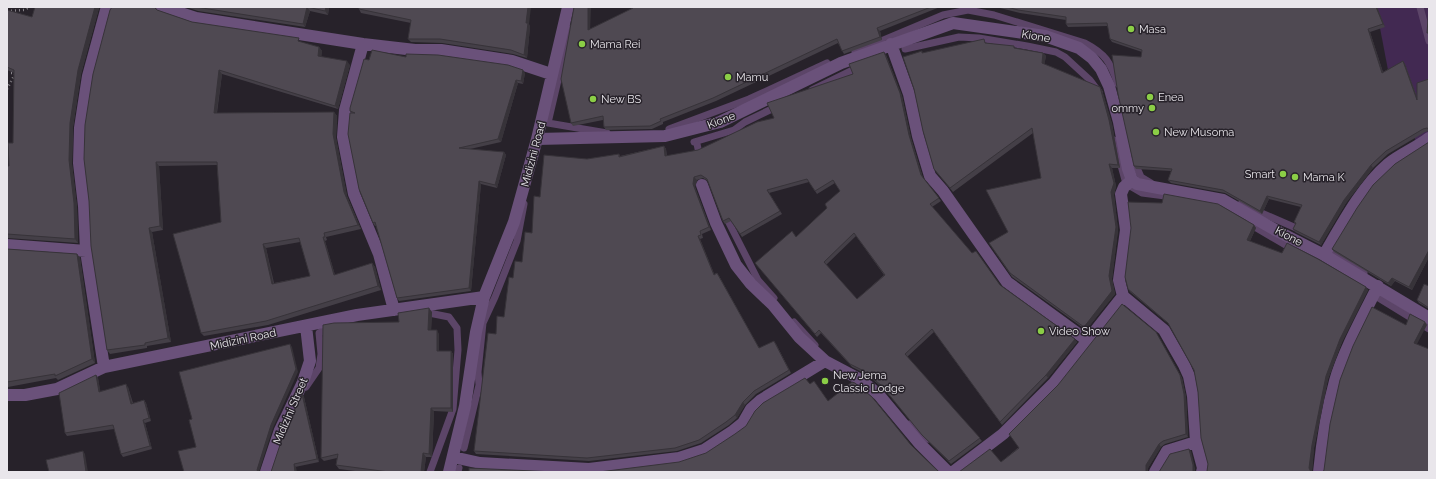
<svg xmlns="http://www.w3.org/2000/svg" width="1436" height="479" viewBox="0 0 1436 479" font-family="Raleway,sans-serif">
<rect width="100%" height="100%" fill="#27222a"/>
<path fill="#422952" d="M1376 7H1429V168L1392 91Z"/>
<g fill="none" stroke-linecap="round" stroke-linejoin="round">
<path stroke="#5c4568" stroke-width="7" d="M1420 7 1429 41
M570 29 548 123 607 133
M905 49 959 37 979 38 1027 46 1056 52 1065 57 1090 80 1099 92
M855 52 943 15 968 10 994 15 1085 43C1106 54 1110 62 1118 84
M812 90 859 67
M669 129 749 99 827 63
M1114 140 1125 180
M694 142 734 130 745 122 778 106
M697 144 700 158
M1134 161 1141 177 1151 183
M1130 186 1142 193 1173 197
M1241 204 1303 231
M725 215 758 280 774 298
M1248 223 1294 250
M1335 252 1364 273
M1377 297 1429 329
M424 312 449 317 457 328 458 350 453 409 430 472
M794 322 815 345
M306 387 319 368 321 354 319 333 331 327
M910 424 928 439
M464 448 479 385 478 372 483 323 495 297 517 241 524 204
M458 472 459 468"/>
<path stroke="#88848a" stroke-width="2.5" stroke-dasharray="1 3" stroke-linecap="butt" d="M7 11 24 10 30 7
M7 73H16
M7 89 15 74"/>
<path stroke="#6a517a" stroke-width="12" d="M162 7 196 18 363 44 415 50H441L512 61 551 74
M363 44 345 110 343 137 354 194 379 254 394 310
M891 44 909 94 918 136 930 176 943 191 1007 282 1088 341
M537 139 665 136 720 122 841 63 953 23 1045 36 1079 48 1092 58 1101 69 1109 86 1119 122 1128 169 1132 180 1137 184 1223 200 1277 231 1324 255 1429 318
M1132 180 1124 187 1121 194 1126 230 1119 280 1123 296 1164 330 1184 365 1189 376 1193 396 1196 442 1203 468 1202 472
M702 185 716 223 736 265 751 284 773 305 799 337 825 361 861 380 879 395 919 443 948 472
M7 245 86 251
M1324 255C1341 226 1362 186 1388 164 1400 154 1416 148 1429 138
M104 367 86 251 84 206 79 163 80 128 88 76 106 10 109 7
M7 395H25L57 389 104 367 357 315 484 297
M453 457 480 463 589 469 679 458 704 450 733 431 743 423 751 409 761 400 825 361
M266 472 280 430 303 382 310 361 306 326
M449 472 465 406 476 332 484 297 514 222 537 139 568 7
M953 472 1003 434 1054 383 1123 296
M1155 472 1167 451 1196 442
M1319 472C1322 442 1327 410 1335 381 1343 352 1364 314 1378 286"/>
</g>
<path fill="#443f47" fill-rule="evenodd" d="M35 7H100L99 8 81 74 73 127 72 164 77 207 78 243 7 238V166H9L13 143 14 73 7 70V10L32 17Z
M112 7H155V8L157 10 192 22 301 42 319 47 322 51 321 57 350 65 338 109 222 74 217 113 334 112 337 116 336 138 347 196 361 229 326 237 327 240 325 241 335 275 372 263 375 267 381 290 268 325 204 336 201 333 221 222 217 165 159 166 163 230 152 232 171 342 147 346V348L110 354 107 350ZM300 242 310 276 274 283 266 248Z
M186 7H329L328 15 310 11 305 27 198 11Z
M633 7H940L880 31 882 40 844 54 838 43 716 101 663 122V124L652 129 606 130 604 127 603 120 573 126 571 123 590 29 633 8Z
M996 7H1377L1385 27 1370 32 1383 72 1403 61 1405 64 1417 97 1429 79V131L1425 132 1388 154 1373 168 1346 203 1321 245 1295 232 1293 229 1296 224 1294 222 1301 207 1269 199 1262 214 1225 193 1171 183 1168 180 1171 171 1136 169 1134 166 1141 57 1142 52 1112 42 1110 39 1108 26 1068 27 1066 24V20L1020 13Z
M359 9 529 24 530 27 527 58 513 54 442 43 411 42 408 39 411 23 361 13Z
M987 43 1043 53 1046 56 1044 65 1102 90 1112 124 1120 168H1112L1116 186 1114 195 1118 230 1112 279 1115 294 1086 330 1012 277 989 243 1008 232 1041 178 1033 133 953 192 934 169 923 53Z
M886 55 902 96 911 138 923 178 941 201 932 207 972 253 1000 285 1077 342 1048 378 1002 425 934 332 907 357 982 441 951 464 925 438 884 389 866 374 852 367 821 333 817 337 755 263 796 237 827 208 840 191 835 183 817 194 809 182 769 193 782 214 742 237 731 221 725 224 723 221 708 181 703 178 697 180 695 187 711 230 702 234 703 238 700 239 714 274 717 273 719 276 759 348 776 344 791 373 756 394 745 405 737 418 729 425 701 443 677 451 589 461 476 454 474 451 496 334 504 317 513 278 522 262 532 233 540 197 587 159 619 154 620 156 664 146 666 149 667 156 698 150 774 118ZM856 236 884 275 857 299 826 265Z
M406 57 525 73 523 84 518 83 501 142 470 149 504 152 506 155 497 188 481 184 471 291 399 301 397 298 376 226H375L373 223 351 113 350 111 369 60Z
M1429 142V257L1412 290 1395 281 1391 286 1334 252 1332 249Z
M1254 225 1256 228 1250 241 1368 290 1342 342 1328 379 1314 448 1312 471H1207L1208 464 1198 392 1194 370 1170 325 1130 292 1128 289Z
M7 249 77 254 80 258 95 363 58 380 56 378 8 387 7 385Z
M1429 286V309L1419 303 1417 300Z
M432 312 431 330 439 334V351H451L453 354V412L434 411 432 457H426L424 472H363L339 469 336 465 337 458 324 461 321 458 399 322Z
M1156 332 1182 378 1186 397 1188 437 1165 444 1161 447 1148 468 1001 462Z
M96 375 98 378 100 391 128 387 133 403 144 400 146 403 151 421 145 423 152 449 123 457 121 454 114 429 67 436 65 433Z
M302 394 304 397 319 462 271 472Z"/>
<path fill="#373339" d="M95 7H98L99 8 81 74 73 127 72 164 77 207 78 243 75 239 69 160 70 123 78 70Z
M307 7 310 11 305 27 303 24Z
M326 7H329L328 15 325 11Z
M528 7H531L529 24 530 27 527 58 524 55 526 23Z
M588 7H591L590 33 588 30Z
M1376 7H1377L1385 27 1383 24Z
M877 28 880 31 882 40 880 37Z
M1368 29 1370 32 1384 76 1382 73Z
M319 47 322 51 321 60 318 56Z
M884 52 886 55 902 96 911 138 923 178 921 175Z
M1043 53 1046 56 1044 67 1042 63Z
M347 61 350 65 338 109 335 106Z
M1403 61 1405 64 1419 103 1417 100Z
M219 70 222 74 216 117 214 113Z
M523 70 525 73 523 84 521 81Z
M516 80 518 83 501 142 498 139Z
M1100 87 1102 90 1112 124 1120 168 1118 165Z
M334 112 337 116 336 138 347 196 361 229 358 225 344 192 333 134Z
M664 146 666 149 667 159 665 156Z
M504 152 506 155 497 188 495 185Z
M156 162 159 166 163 230 160 226Z
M1109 164 1112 168 1116 186 1114 195 1118 230 1112 279 1115 294 1086 330 1084 327 1109 276Z
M1371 165 1373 168 1346 203 1321 245 1319 242 1344 200Z
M694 177 697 180 695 187 711 230 709 227 693 184Z
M479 181 481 184 471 291 469 288Z
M1267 196 1269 199 1262 214 1260 211Z
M1254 225 1256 228 1249 243 1247 240Z
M149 228 152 232 171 342 168 338Z
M698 236 700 239 716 278 714 275Z
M323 237 325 241 336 279 334 275Z
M263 244 266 248 274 287 272 284Z
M1429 250V257L1412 290 1409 287Z
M77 254 80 258 95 363 92 359Z
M372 263 375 267 381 290 378 286Z
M717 273 719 276 761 351 759 348Z
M1392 278 1395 281 1391 286 1388 283Z
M1366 287 1368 290 1342 342 1328 379 1314 448 1312 472H1311L1309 468 1312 445 1326 376 1340 339Z
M429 308 432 312 431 334 428 330Z
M1425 322 1427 325 1416 346 1414 343Z
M437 330 439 334V354L437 351Z
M1156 332 1182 378 1186 397 1188 437 1186 434Z
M1075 339 1077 342 1048 378 1046 375Z
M774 341 776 344 791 373 789 370Z
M290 344 292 347 298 372 273 428 259 472H258L257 470Z
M451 351 453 354V412L451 408Z
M96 375 98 378 101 394 99 392Z
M126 384 128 387 133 407 131 404Z
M302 394 304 397 319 462 317 459Z
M144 400 146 403 151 421 149 418Z
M743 402 745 405 737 418 735 415Z
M431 408 434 411 432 457 429 454Z
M143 420 145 423 152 449 150 446Z
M1159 444 1161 447 1148 468V472H1146V465Z
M1189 449 1191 451 1195 468V472L1193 471Z
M83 451 85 454 88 472H86Z
M423 453 426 457 424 472H421Z
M294 464 296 467 297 472H295Z"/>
<path fill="#4f4952" stroke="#373339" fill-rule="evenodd" d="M35 7H95L78 70 70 123 69 160 74 203 75 239 7 234V166H9L8 143H13L14 70 7 67V10L32 17Z
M112 7H154L157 10 192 22 299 38 298 41 319 47 318 56 347 61 335 106 219 70 214 113 334 112 333 134 344 192 358 225 324 233 325 237H323L334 275 372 263 378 286 266 321 201 333 173 234 221 222 217 162H156L160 226 149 228 168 338 145 343V345L107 350 91 246 89 201 84 159 85 125 93 74 110 10ZM299 238 310 276 272 284 263 244Z
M196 7H326L325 11 307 7 303 24Z
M359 7H528L526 23H528L524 55 511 50 440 39H408L411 20 359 9Z
M574 7H588V30L633 8V7H931L877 28 880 37 842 51 837 39 713 98 660 119 661 121 650 126 604 127 603 116 571 123 561 79Z
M1007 7H1376L1383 24 1368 29 1382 73 1403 61 1417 100V83L1429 79V129L1427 128 1423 129 1386 151 1371 165 1344 200 1319 242 1293 229 1296 223 1294 222 1302 205 1267 196 1260 211 1223 190 1168 180 1172 169 1134 166 1118 94 1112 55 1141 57 1142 50 1110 39 1107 23 1066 24V17L1018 10Z
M1429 7V33H1427Z
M984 39 985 43 1014 46V48L1043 53 1042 63 1100 87 1109 120 1118 165 1109 164 1114 183 1111 192 1116 227 1109 276 1112 291 1084 327 1010 273 989 243 1008 232 986 190 1041 178 1032 128 950 188 934 169 923 131 914 89 903 57 922 51V53Z
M372 50 406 57V54L438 55 508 65 523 70 521 81 516 80 498 139 459 148 504 152 495 185 479 181 469 288 397 298 375 222 373 223 359 189 348 134 350 113H355L350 111V108L364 59 369 60Z
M884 52 900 93 909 135 921 175 939 198 930 204 972 253 976 251 1000 285 1075 339 1046 375 1000 422 932 329 905 354 980 438 949 461 922 435 882 386 864 371 850 364 819 330 815 334 755 263 792 231 796 237 827 208 825 204 840 191 833 180 815 191 807 179 767 190 780 211 740 234 729 218 723 221 707 179 701 175 694 177 693 184 709 227 700 231 701 235 698 236 714 275 717 273 759 348 774 341 789 370 754 391 743 402 735 415 726 422 699 440 675 448 587 458 474 451 488 333 496 334 497 316 504 317 509 277 513 278 515 261 522 262 525 232 532 233 534 196 540 197 544 155 587 159 619 154V157L664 146 665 156 698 150 757 122 774 118 767 103 853 74 849 64ZM854 233 885 275 857 299 824 262Z
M1429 142V250L1409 287 1392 278 1388 283 1332 249 1357 208 1373 185 1395 164Z
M1164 194 1218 204 1254 225 1247 240 1282 253 1287 243 1318 259 1366 287 1340 339 1326 376 1312 445 1309 468 1311 472H1206L1207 471 1208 464 1201 438 1198 392 1194 370 1168 323 1128 289 1125 277 1131 228 1128 202 1162 203Z
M7 249 77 254 92 359 55 376V374L7 382Z
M1424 284 1429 286V308L1417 300Z
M1122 304 1156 332 1180 375 1184 394 1186 434 1163 441 1159 444 1146 465V472H959L990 449 1001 462 1019 448 1009 434 1058 385Z
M1372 307 1406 325 1410 314 1425 322 1414 343 1429 349V472H1323L1324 470 1330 424 1340 380 1353 346Z
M429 308 428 330H437V351H451V408H431L429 454 423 453 421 472H389L336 465 338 454 321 458 323 325 334 323 399 322 398 313Z
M290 344 296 369 271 425 257 470 258 472H184L178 451 196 447 189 420 192 419 179 372Z
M96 375 99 392 126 384 131 404 144 400 149 418 143 420 150 446 121 454 113 425 65 433 59 393Z
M805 378 810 384 814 381 828 401 852 382 855 383 872 397 911 445 939 472H599L679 462 706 453 735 434 746 426 755 411 763 403Z
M302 394 317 459 294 464 295 472H271L285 430Z
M1189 449 1193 465V472H1159L1170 454Z
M83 451 86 472H49L46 460Z
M469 468 555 472H469Z"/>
<g fill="#8bce46" stroke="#27222a" stroke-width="1.5">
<circle cx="1131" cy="29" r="4"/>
<circle cx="582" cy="44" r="4"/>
<circle cx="728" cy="77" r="4"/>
<circle cx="1150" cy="97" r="4"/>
<circle cx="593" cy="99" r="4"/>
<circle cx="1152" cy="108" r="4"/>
<circle cx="1156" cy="132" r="4"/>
<circle cx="1283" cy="174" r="4"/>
<circle cx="1295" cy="177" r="4"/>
<circle cx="1041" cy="331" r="4"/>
<circle cx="825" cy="381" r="4"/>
</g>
<g text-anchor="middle" stroke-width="3" stroke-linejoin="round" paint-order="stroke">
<g font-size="11" fill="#e9e6eb" stroke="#27222a" text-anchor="start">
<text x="1139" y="33">Masa</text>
<text x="590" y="48">Mama Rei</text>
<text x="736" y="81">Mamu</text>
<text x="1158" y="101">Enea</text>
<text x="601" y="103">New BS</text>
<text x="1144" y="112" text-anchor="end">ommy</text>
<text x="1164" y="136">New Musoma</text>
<text x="1275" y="178" text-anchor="end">Smart</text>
<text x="1303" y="181">Mama K</text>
<text x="1049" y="335">Video Show</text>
<text x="833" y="379">New Jema<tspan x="833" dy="13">Classic Lodge</tspan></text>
</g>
<g font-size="11" fill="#e9e6eb" stroke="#27222a">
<text transform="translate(1036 36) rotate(10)" y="4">Kione</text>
<text transform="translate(721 120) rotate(-21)" y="4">Kione</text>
<text transform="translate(533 154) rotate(-75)" y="4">Midizini Road</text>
<text transform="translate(1289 236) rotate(28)" y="4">Kione</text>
<text transform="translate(243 339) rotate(-12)" y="4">Midizini Road</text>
<text transform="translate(290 411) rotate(-67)" y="4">Midizini Street</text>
</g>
</g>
<rect width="1436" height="479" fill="none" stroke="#e9e6eb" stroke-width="16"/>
</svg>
